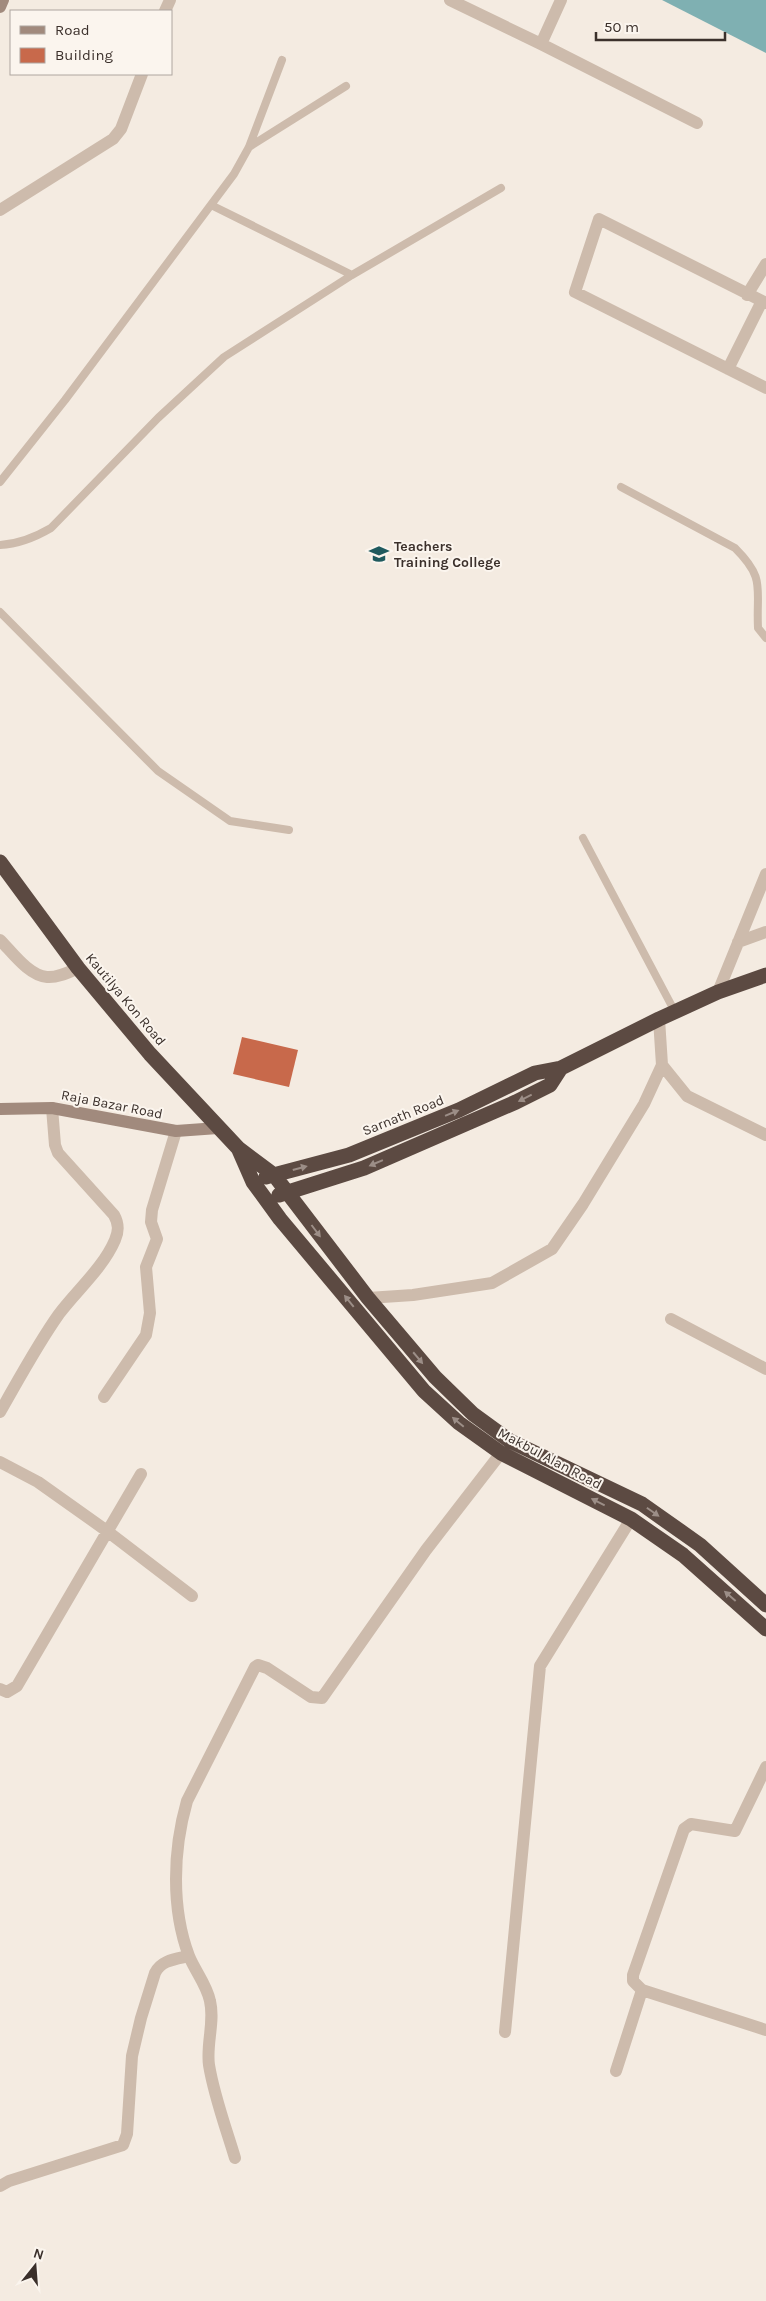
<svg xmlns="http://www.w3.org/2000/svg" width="766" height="2301" viewBox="0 0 766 2301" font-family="Karla,sans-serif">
<rect width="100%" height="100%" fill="#f4ebe1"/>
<path fill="#7fb0b2" d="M662 0H766V53Z"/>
<path fill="#c8694b" d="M242 1037 298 1050 289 1087 233 1074Z"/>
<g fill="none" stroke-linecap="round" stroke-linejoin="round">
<path stroke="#cdbbac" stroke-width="8" d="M249 147 346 86
M211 205 352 275
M0 482 65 400 234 174 249 147 282 60
M621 487 735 548C766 579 756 587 758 628L766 638
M0 545C19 544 34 538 51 528L158 418 224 357 352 275 501 188
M0 612 158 771 230 821 289 830
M583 838 675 1012"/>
<path stroke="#cdbbac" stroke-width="12" d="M450 0 541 44 697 123
M165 11 170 0
M541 44 561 0
M0 210 113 139 121 129 142 74
M747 295 766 264
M766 303 599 219 575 292 766 388
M728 369 762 301
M0 940C12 952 29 976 47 977 58 978 69 972 78 968
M738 942 766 932
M718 992 766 874
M659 1019 662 1065 687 1096 766 1135
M368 1298 413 1295 492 1283 552 1249 583 1204 644 1104 662 1065
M671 1319 766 1369
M104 1397 146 1335 150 1313 146 1267 157 1239 151 1222 152 1210 176 1131
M0 1412C19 1379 37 1345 59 1314 77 1290 103 1268 115 1240 119 1231 119 1224 114 1215L58 1153 55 1145 52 1108
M0 1462 38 1482 107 1531 192 1596
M0 1689 7 1692 17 1686 141 1474
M766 1767 735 1831 691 1824 684 1829 633 1975V1981L642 1990 766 2030
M505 2032 540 1666 631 1519
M616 2071 642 1990
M235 2158C226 2128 214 2096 209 2065 206 2044 215 2022 210 2001 207 1985 195 1971 189 1956 171 1908 173 1850 187 1801L255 1667 258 1665 267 1668 311 1697 322 1698 426 1550 501 1453
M0 2186 9 2181 123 2145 127 2134 132 2056 141 2018 155 1973C161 1960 176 1959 189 1956"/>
<path stroke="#a18a7d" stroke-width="12" d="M0 7 3 0
M0 1109 52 1108 176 1131 218 1128"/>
<path stroke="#5c4a42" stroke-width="15" d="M0 862 78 968 150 1054 238 1148 274 1175 368 1298 435 1377 473 1414 510 1441 642 1504 700 1545 766 1605
M239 1150 253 1182 280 1219 424 1391 459 1423 501 1453 631 1519 683 1555 766 1629
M266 1177 349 1155 459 1110 535 1073 561 1068 659 1019 718 992 766 975
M279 1195 364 1168 516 1102 550 1085 561 1068"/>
</g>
<defs><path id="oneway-solid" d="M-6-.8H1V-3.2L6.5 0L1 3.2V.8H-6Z" transform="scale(1.25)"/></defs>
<g fill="#9c8e87">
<use href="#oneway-solid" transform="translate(525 1098) rotate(153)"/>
<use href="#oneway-solid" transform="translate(452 1113) rotate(-22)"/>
<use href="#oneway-solid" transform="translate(376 1163) rotate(157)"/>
<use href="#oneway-solid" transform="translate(300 1168) rotate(-15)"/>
<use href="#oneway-solid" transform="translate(316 1231) rotate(53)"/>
<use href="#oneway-solid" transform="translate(349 1301) rotate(-129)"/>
<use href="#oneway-solid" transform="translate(418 1358) rotate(50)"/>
<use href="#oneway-solid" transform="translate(458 1422) rotate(-140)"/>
<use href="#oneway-solid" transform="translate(598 1502) rotate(-153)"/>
<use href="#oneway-solid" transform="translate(653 1512) rotate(35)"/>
<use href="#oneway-solid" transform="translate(730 1596) rotate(-139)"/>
</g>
<defs>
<symbol id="university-bare" viewBox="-9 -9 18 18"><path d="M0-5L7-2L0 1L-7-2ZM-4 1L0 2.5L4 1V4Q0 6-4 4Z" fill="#1f5a5e" stroke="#fbf5ee" stroke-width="2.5" paint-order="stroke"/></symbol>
</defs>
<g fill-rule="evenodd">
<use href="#university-bare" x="365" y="540" width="28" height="28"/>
</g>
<g text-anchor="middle" stroke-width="4" stroke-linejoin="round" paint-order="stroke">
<g font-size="14" font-weight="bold" fill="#3b302b" stroke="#fbf5ee" text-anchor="start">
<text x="394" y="551">Teachers<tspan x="394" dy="16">Training College</tspan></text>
</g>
<g font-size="14" fill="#3b302b" stroke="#fbf5ee">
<text transform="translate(126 999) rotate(50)" y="5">Kautilya Kon Road</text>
<text transform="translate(112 1104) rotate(11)" y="5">Raja Bazar Road</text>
<text transform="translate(403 1115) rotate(-22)" y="5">Sarnath Road</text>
<text transform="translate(550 1458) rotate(28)" y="5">Makbul Alan Road</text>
</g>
</g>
<rect x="10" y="10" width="162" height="65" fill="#fbf5ee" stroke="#aea6a0"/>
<rect x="20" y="26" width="25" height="8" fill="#a18a7d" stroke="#aea6a0"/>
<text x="55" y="35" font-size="15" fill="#3b302b">Road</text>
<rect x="20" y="48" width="25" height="15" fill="#c8694b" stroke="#aea6a0"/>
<text x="55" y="60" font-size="15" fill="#3b302b">Building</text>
<g transform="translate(35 2266) rotate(17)" stroke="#fbf5ee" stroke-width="4" paint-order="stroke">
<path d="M0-4L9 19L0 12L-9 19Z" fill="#3b302b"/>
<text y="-8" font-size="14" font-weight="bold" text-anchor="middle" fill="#3b302b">N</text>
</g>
<path d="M596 32v8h129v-8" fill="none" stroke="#3b302b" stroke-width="2.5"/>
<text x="604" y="32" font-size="15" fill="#3b302b" stroke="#fbf5ee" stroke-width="4" paint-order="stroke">50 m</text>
</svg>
